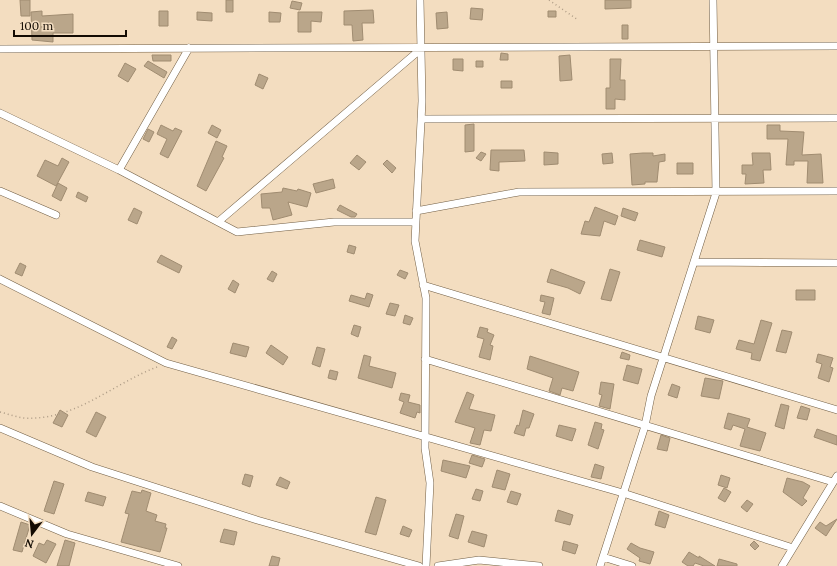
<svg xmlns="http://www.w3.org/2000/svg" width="837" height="566" viewBox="0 0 837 566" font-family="Lora,serif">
<rect width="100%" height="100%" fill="#f3ddc0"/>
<path fill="#baa68a" stroke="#a08c71" d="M20 0H30V16H21Z
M226 0H233V12H226Z
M605 0H631V8L605 9Z
M292 1 302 3 300 10 290 8Z
M471 8 483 9 482 20 470 19Z
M373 10 374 23H362L363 40 353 41 352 25H344V11Z
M42 11V16L73 14V33H53V42L32 40 31 12Z
M159 11H168V26H159Z
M548 11H556V17H548Z
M197 12 212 13V21L197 20Z
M269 12 281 13 280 22H269Z
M298 12H322L321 22 311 21V32H298Z
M447 12 448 28 437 29 436 13Z
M622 25H628V39H622Z
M501 53 508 54V60H500Z
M152 55H171V61H153Z
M570 55 572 80 560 81 559 56Z
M453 59H463V71L453 70Z
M610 59H621L620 80H625V100L615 99V109H606V88H610Z
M148 61 167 72 164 78 144 66Z
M476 61H483V67H476Z
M125 63 136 69 128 82 118 76Z
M259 74 268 78 263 89 255 85Z
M501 81H512V88H501Z
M474 124V151L465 152V125Z
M161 125 173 131 175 128 182 131 168 158 160 154 167 139 157 134Z
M212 125 221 130 217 138 208 133Z
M767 125H780V131L804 132 802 155 821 154 823 183H807L808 161H794V165H786L788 139H767Z
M148 129 154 132 149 142 143 139Z
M216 141 227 146 222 157 224 158 206 191 197 186Z
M491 150H524L525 161 499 162V171L490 170Z
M481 152 486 154 481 161 476 158Z
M544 152 558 153V164L544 165Z
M612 153 613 163 603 164 602 154Z
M643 153H653V156L665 154V161L659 162 657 182H645V184L632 185 630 154Z
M752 153H770L771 170H763L764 183 745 184 746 174H742V165H753Z
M357 155 366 162 359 170 350 163Z
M62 158 69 162 56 186 37 176 45 160 58 166Z
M387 160 396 168 392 173 383 164Z
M677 163H693V174H677Z
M333 179 335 188 316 193 313 184Z
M58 183 67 188 61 201 52 196Z
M283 188 297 191 298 189 311 193 307 207 288 202 292 215 273 220 270 208H262L261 194 282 192Z
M78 192 88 197 86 202 76 197Z
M340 205 357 214 355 217H351L337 210Z
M595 207 618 216 615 225 604 221 600 236 581 234 585 221 589 222Z
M134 208 142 212 137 224 128 220Z
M623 208 638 213 635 221 621 216Z
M640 240 665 247 662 257 637 250Z
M349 245 356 247 354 254 347 252Z
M161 255 182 266 179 273 157 262Z
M20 263 26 266 22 276 15 273Z
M551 269 585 282 580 294 568 288 547 282Z
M610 269 620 272 611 301 601 299Z
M400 270 408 273 405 279 397 275Z
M272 271 277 274 273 282 267 279Z
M233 280 239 284 235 293 228 289Z
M796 290H815V300H796Z
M367 293 373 295 369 307 349 301 351 295 365 299Z
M541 295 554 298 550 315 542 313 545 302 540 301Z
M390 303 399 305 395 316 386 314Z
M405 315 413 318 410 325 403 323Z
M698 316 714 320 710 333 695 329Z
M761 320 772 323 760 361 751 359 752 353 736 349 739 340 754 344Z
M354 325 361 327 358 337 351 334Z
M480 327 488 329 487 332 494 335 490 345 493 346 490 360 479 357 484 339 477 337Z
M782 330 792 332 786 353 776 351Z
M172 337 177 340 172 349 167 347Z
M233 343 249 347 246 357 230 353Z
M271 345 288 357 283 365 266 353Z
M317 347 325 349 320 367 312 364Z
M622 352 630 355 629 360 620 358Z
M818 354 833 358 830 367 833 368 829 382 818 378 822 364 816 362Z
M364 355 371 357 369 366 396 373 392 388 358 378Z
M530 356 579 372 573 391 562 388 560 395 549 391 553 378 527 369Z
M627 365 642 369 638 384 623 380Z
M330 370 338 372 336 380 328 378Z
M705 378 723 381 719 399 701 396Z
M601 382 614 384 610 409 599 406 602 395 599 394Z
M672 384 680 387 677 398 668 395Z
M467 392 474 395 469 409 495 415 491 431 484 430 480 445 470 443 475 428 455 422Z
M401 393 410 395 408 402 420 405V413L417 412 415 418 400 413 404 402 399 400Z
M781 404 789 406 784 429 775 426Z
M801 406 810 409 807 420 797 418Z
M60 410 68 415 62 427 53 423Z
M523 410 534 414 529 428H526L524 436 514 433 517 425 519 426Z
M96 412 106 417 96 437 86 432Z
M728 413 750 419 747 427 766 433 760 451 740 446 745 429 733 425 731 430 724 428Z
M595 422 602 424 601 429 604 430 598 449 588 445Z
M559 425 576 429 572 441 556 436Z
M817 429 837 436V445L814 437Z
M661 435 670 438 667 451 657 449Z
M472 455 485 459 482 467 469 463Z
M443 460 470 466 466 478 441 471Z
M595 464 604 467 601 479 591 477Z
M497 470 510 474 505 490 492 487Z
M245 474 253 476 250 487 242 484Z
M721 475 730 478 727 488 718 485Z
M280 477 290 482 287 489 276 485Z
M787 478 803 482 810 486 803 498 807 501 802 506 783 492Z
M54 481 64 484 54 514 44 511Z
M724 488 731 492 725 502 718 498Z
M476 489 483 491 480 501 472 499Z
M142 490 151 493 146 511 157 515 155 521 166 524 165 528H167L160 552 121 542 129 514 125 513 132 491 141 493Z
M511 491 521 494 517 505 507 502Z
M88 492 106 497 103 506 85 501Z
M376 497 386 500 376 535 365 532Z
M747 500 753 504 747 512 741 507Z
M558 510 573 515 570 525 555 521Z
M659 511 669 515 665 528 655 525Z
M456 514 464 516 458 539 449 536Z
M837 519 826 536 815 528 820 522 826 526Z
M21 522 30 525 22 552 13 550Z
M403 526 412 530 409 537 400 534Z
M224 529 237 532 234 545 220 542Z
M472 531 487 535 484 547 468 542Z
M47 540 56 544 46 563 33 556 39 543 44 545Z
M65 540 75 543 69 566H57Z
M564 541 578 545 575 554 562 550Z
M754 541 759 546 755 550 750 545Z
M631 543 640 548 654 552 650 564 639 561 640 558 627 549Z
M689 552 699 558V556L715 566H704L695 563 693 566H688L682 562Z
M272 556 280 558 278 566H269Z
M719 559 737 564V566H717Z"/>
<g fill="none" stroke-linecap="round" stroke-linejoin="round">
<defs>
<path id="minor" d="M420 0 422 101 415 241 426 298 425 448 430 483 426 566
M0 49 837 46
M0 113 119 170 237 232 334 222H415
M421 119 837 118
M119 170 189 48
M0 191 56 215
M416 211 519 192 837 191
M218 222 422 48
M694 262 837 263
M0 279 166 363 623 493 793 548
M423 285 837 410
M425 359 833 482
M0 428 92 467 257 520 419 566
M0 506 67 534 178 566
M603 557 632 566
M438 566 479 560 539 566
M600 566 645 426 651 396 716 193 713 0
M782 566 837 476"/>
</defs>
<use href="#minor" stroke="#715e44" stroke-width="8"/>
<path stroke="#ad9b85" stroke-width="1.5" stroke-dasharray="1 3" stroke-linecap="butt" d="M549 0 578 20
M0 412C8 414 16 417 24 418 75 421 112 384 157 367"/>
<use href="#minor" stroke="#fff" stroke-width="7"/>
</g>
<g transform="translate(32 534) rotate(196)" stroke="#f3ddc0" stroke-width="3" paint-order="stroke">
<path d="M0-3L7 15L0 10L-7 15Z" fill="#130b03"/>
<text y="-6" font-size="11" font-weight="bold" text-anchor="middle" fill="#130b03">N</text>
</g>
<path d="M14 30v6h112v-6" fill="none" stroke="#130b03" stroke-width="2"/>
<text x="20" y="30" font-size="12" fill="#130b03" stroke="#f3ddc0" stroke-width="3" paint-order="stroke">100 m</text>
</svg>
